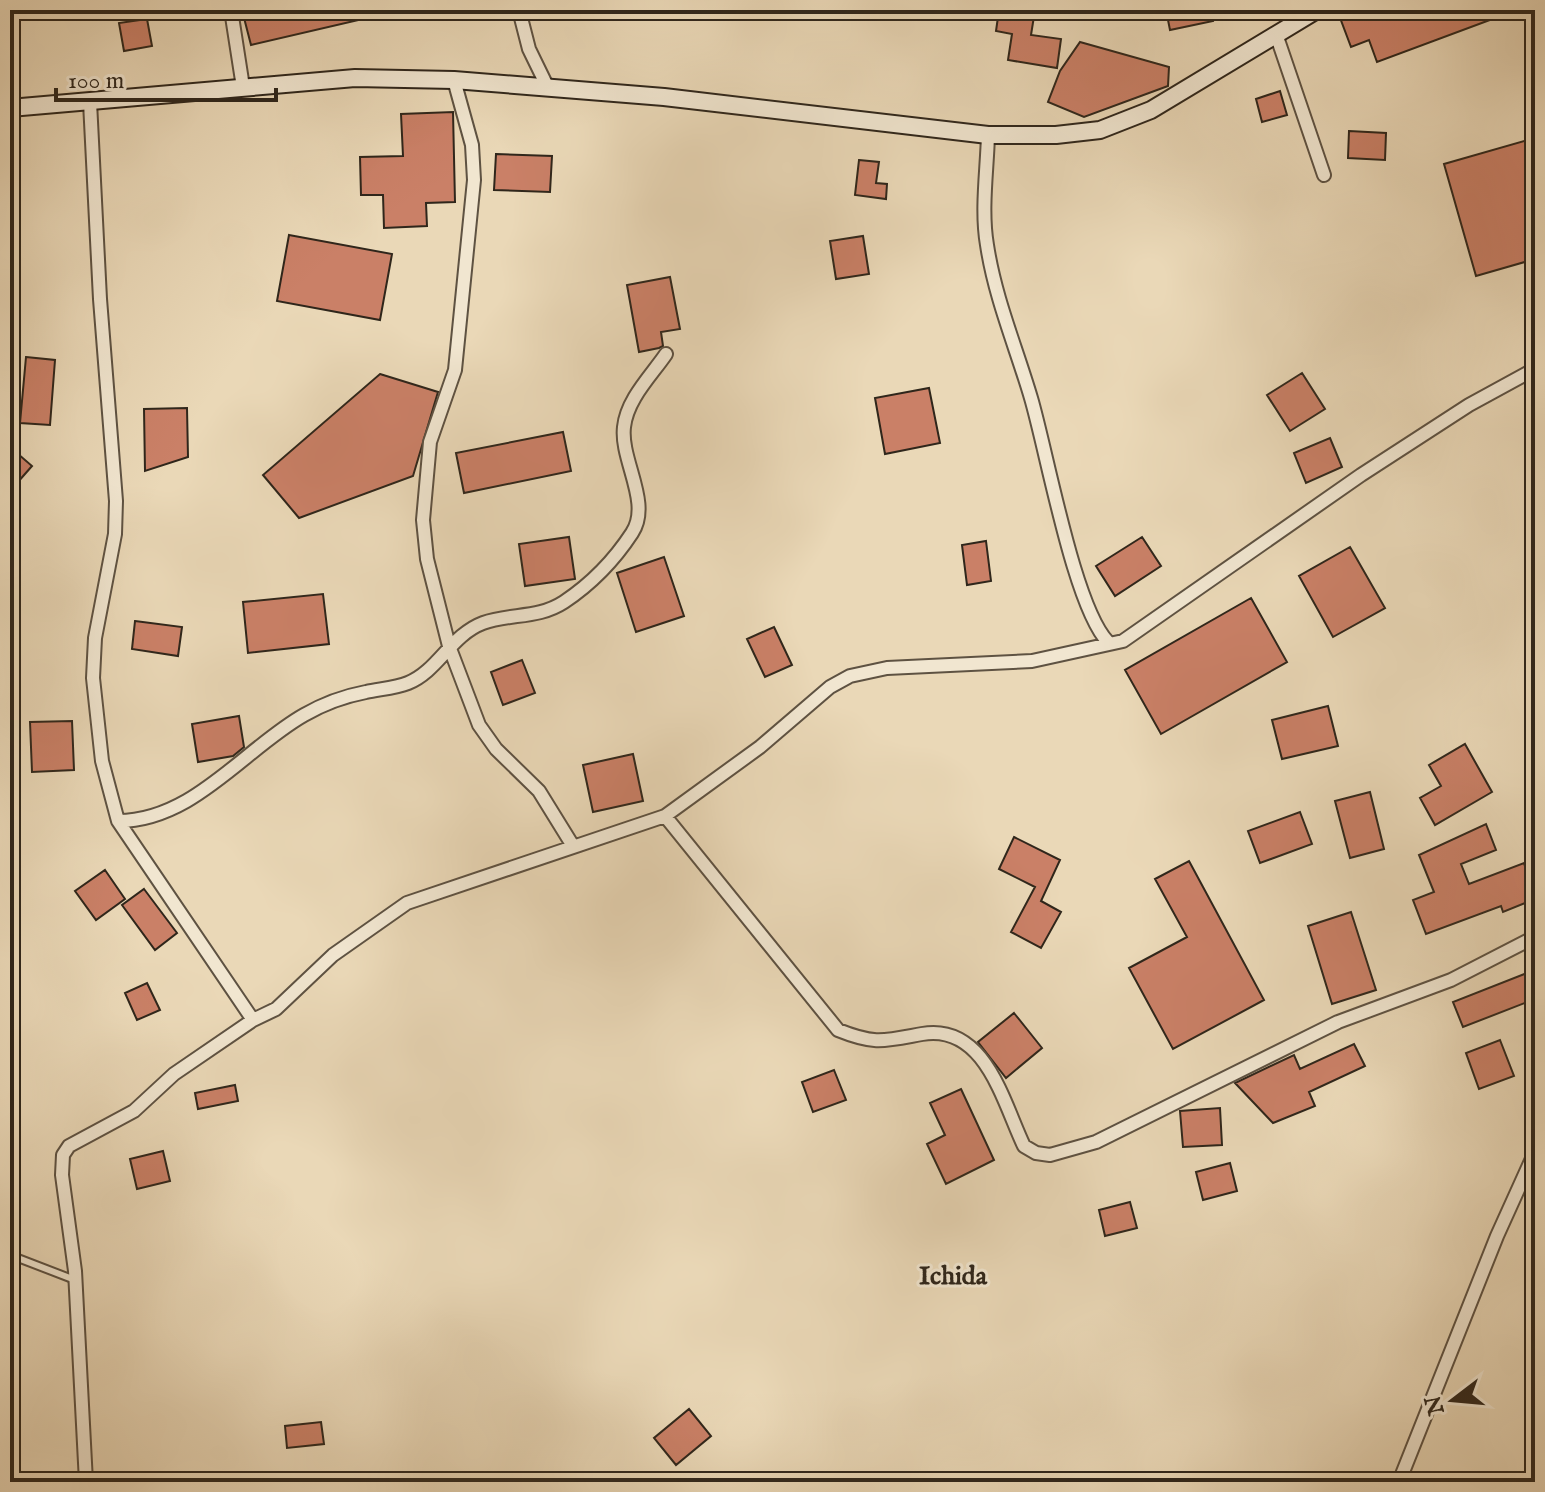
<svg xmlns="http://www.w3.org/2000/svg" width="1545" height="1492" viewBox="0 0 1545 1492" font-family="'IM FELL English',serif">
<rect width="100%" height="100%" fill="#ead8b7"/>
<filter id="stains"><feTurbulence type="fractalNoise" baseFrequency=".0025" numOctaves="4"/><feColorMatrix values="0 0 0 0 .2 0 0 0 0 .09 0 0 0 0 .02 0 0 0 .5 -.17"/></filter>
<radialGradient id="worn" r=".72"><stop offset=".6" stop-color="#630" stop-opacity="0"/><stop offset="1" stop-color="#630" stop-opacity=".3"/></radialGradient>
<path fill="#ca8067" stroke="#2f261b" stroke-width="2" d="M242 10H379L380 15 251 45Z
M999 10H1035L1031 35 1061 39 1057 68 1008 60 1012 34 996 31Z
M1166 10H1211L1213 21 1170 30Z
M1353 10H1369L1371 14 1382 10 1514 11 1377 62 1369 40 1351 47 1339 15Z
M147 19 152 46 124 51 119 23Z
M1080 42 1169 67 1168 86 1084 117 1048 102 1060 71Z
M1280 91 1287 115 1262 122 1256 99Z
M453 112 455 202 426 203 427 226 384 228 383 195H361L360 157 403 156 401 114Z
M1349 131 1386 133 1385 160 1348 158Z
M1535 138V259L1476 276 1444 164Z
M496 154 552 156 550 192 494 190Z
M859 160 879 162 876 183 887 184 886 199 855 195Z
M289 235 392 254 380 320 277 301Z
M863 236 869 274 836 279 830 241Z
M670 277 680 329 661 332 663 346 659 348 639 352 627 285Z
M26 357 55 360 50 425 20 423Z
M1302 373 1325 409 1290 431 1267 395Z
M380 374 438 392 413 476 299 518 263 475Z
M929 388 940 443 885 454 875 398Z
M187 408 188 457 145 471 144 409Z
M563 432 571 471 464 493 456 453Z
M1330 438 1342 467 1306 483 1294 453Z
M10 447 32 466 10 491Z
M569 537 575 579 525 586 519 544Z
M1142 537 1161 566 1115 596 1096 566Z
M986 541 991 581 967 585 962 545Z
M1350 547 1385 608 1333 637 1299 576Z
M664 557 684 616 636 632 617 573Z
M323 594 329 644 248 653 243 602Z
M1251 598 1287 662 1161 734 1125 670Z
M135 621 182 627 178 656 132 649Z
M774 627 792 665 765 677 747 639Z
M522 660 535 693 503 705 491 672Z
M1328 706 1338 746 1282 759 1272 720Z
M239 716 244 747 233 756 198 762 192 724Z
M72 721 74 770 32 772 30 722Z
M1465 744 1492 792 1435 825 1420 798 1441 786 1429 765Z
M633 754 643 801 593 812 583 765Z
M1370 792 1384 849 1350 858 1335 801Z
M1300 812 1312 844 1260 863 1248 831Z
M1486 824 1496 850 1461 864 1469 884 1524 863 1535 899 1503 912 1501 906 1426 934 1413 900 1434 892 1419 855Z
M1014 837 1060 860 1041 901 1061 912 1041 948 1011 932 1035 887 999 869Z
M1189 861 1264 1000 1173 1049 1129 968 1187 937 1155 879Z
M105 870 125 899 96 920 75 891Z
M144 889 177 933 155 950 122 905Z
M1351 912 1376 990 1332 1004 1308 926Z
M1532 971 1535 999 1463 1027 1453 1002Z
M147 983 160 1010 137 1020 125 993Z
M1014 1013 1042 1048 1006 1078 978 1042Z
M1500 1040 1514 1076 1479 1089 1466 1053Z
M1354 1044 1365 1066 1309 1092 1315 1106 1273 1123 1235 1083 1294 1055 1300 1069Z
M834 1070 846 1100 813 1112 802 1082Z
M235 1085 238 1101 198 1109 195 1093Z
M961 1089 994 1160 946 1184 927 1144 945 1135 930 1103Z
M1220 1108 1222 1145 1183 1147 1180 1111Z
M163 1151 170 1181 137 1189 130 1159Z
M1230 1163 1237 1191 1203 1200 1196 1172Z
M1130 1202 1137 1228 1105 1236 1099 1210Z
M689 1409 711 1436 676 1465 654 1438Z
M321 1422 324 1444 287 1448 285 1426Z"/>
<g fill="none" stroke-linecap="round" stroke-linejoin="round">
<defs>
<path id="service" d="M10 1255 75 1280"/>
<path id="minor" d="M231 10 243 87
M519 10 529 49 547 86
M1276 34 1324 175
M454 80 472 145 474 180 455 370 430 442 423 520 427 559 449 646 479 725 496 749 539 791 573 846
M90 102 100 299 116 501 115 534 95 638 93 678 102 761 118 821 253 1020
M988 135C987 171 981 210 987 245 995 298 1016 347 1031 398 1047 452 1074 607 1108 642
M665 816 838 1030C875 1045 884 1041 922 1034 985 1023 1003 1102 1024 1146L1036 1153 1050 1155 1096 1142 1338 1022 1451 980 1535 937
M118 821C193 821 244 749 304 715 323 704 345 696 366 692 380 689 396 688 408 683 438 671 451 635 483 623 511 613 538 619 564 602 591 584 615 559 632 533 652 503 620 460 624 427 627 399 651 376 666 354
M86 1482 75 1271 62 1175 63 1155 69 1146 134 1111 174 1074 253 1020 276 1009 333 955 407 903 665 816 760 747 830 687 850 676 887 668 1032 661 1123 641 1361 475 1469 405 1535 369
M1399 1482 1497 1236 1535 1152"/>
<path id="secondary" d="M10 108 355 78 454 80 664 97 988 135H1056L1100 130 1151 110 1317 10"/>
</defs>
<use href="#service" stroke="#5e5242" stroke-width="10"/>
<use href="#minor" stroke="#5e5242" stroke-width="16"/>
<use href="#secondary" stroke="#2f261b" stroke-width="20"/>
<use href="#service" stroke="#f1e6d0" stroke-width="6"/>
<use href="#minor" stroke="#f1e6d0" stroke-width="12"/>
<use href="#secondary" stroke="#f1e6d0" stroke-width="16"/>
</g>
<g text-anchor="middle" stroke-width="6" stroke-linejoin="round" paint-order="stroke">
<g font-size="26" font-weight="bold" fill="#2f261b" stroke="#f1e6d0">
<text x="953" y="1284">Ichida</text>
</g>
</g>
<rect width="1545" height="1492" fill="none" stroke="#ead8b7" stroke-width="40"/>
<rect x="12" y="12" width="1521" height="1468" fill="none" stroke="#2f261b" stroke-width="4"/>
<rect x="20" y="20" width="1505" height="1452" fill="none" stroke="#2f261b" stroke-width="2"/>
<g transform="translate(1453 1400) rotate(254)" stroke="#f1e6d0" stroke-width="6" paint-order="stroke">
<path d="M0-6L14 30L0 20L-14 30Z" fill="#2f261b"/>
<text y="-12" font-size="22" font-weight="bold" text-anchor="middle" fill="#2f261b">N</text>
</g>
<path d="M56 88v12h220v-12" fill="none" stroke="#2f261b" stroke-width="4"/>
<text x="68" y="88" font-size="24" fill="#2f261b" stroke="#f1e6d0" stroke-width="6" paint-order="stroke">100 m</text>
<rect width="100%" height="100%" filter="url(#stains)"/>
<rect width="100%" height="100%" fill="url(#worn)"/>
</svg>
